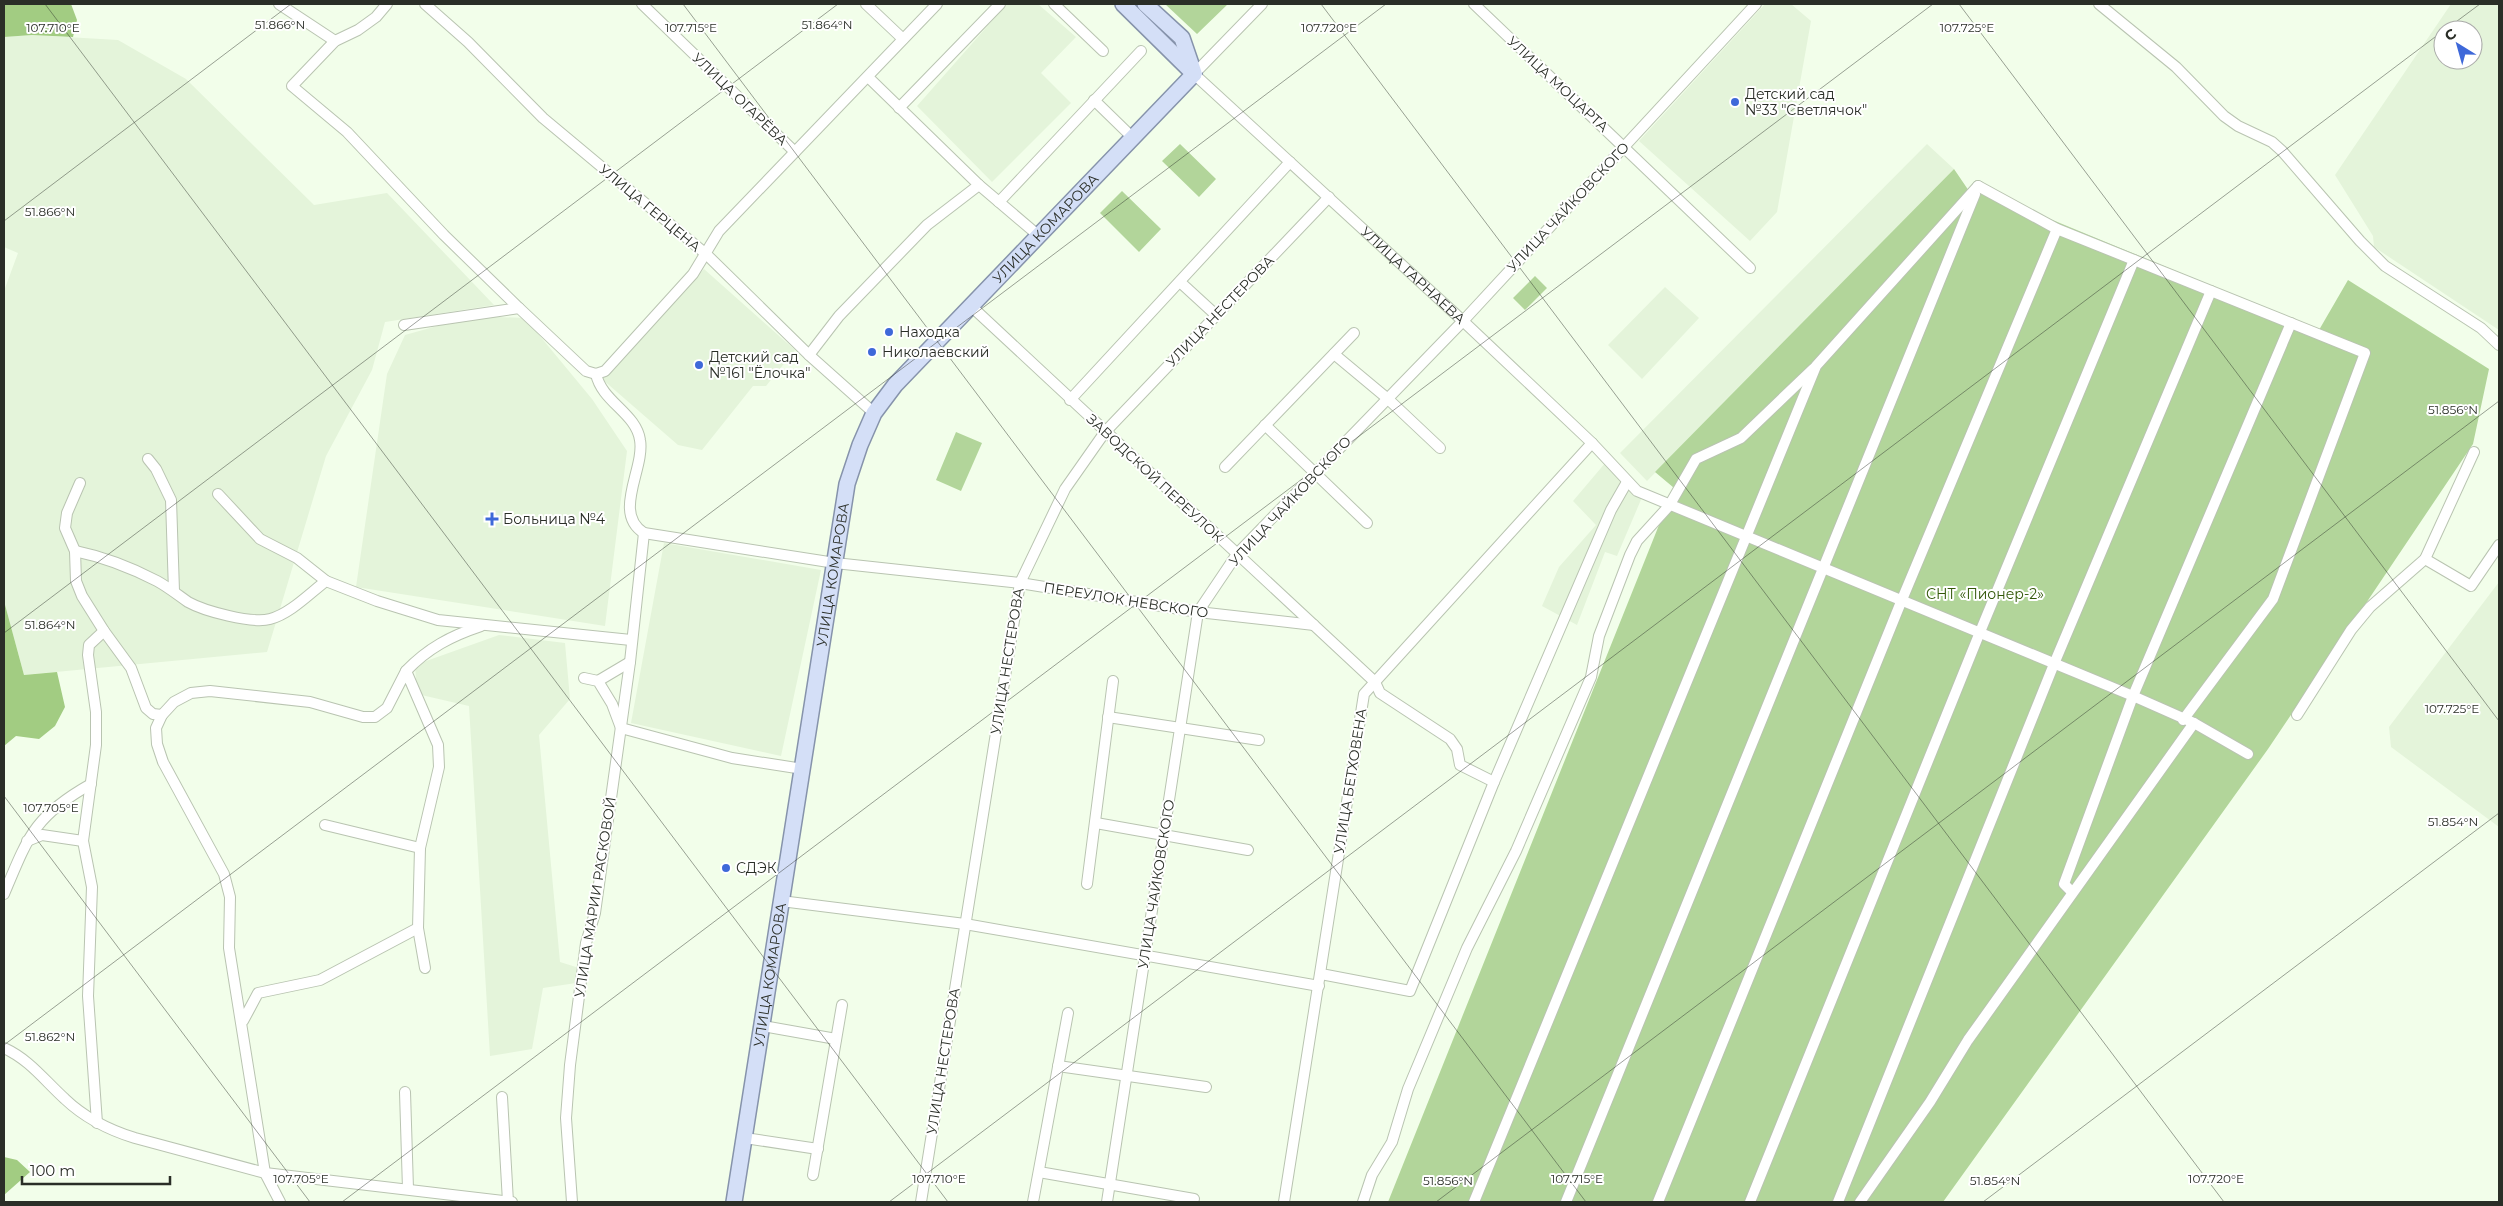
<svg xmlns="http://www.w3.org/2000/svg" width="2503" height="1206" viewBox="0 0 2503 1206" font-family="Montserrat,sans-serif">
<rect width="100%" height="100%" fill="#f2feea"/>
<path fill="#e4f4da" fill-rule="evenodd" d="M1007 4H1038L1076 37 1041 73 1071 103 992 182 917 106Z
M1765 4H1791L1811 21 1777 212 1750 241 1639 141Z
M2451 4H2499V330L2374 247 2373 236 2335 175ZM2443 30H2473V60H2443Z
M32 35 118 40 186 79 314 205 387 193 494 305 385 322 372 370 326 456 267 652 24 675 4 601V291L18 253 4 247V37Z
M1927 144 1954 169 1647 481 1620 453Z
M704 269 795 350 766 386H753L702 450 678 445 602 379Z
M1665 287 1699 318 1642 379 1608 345Z
M473 316 525 318 592 399 627 451 605 626 356 587 387 374 405 335Z
M1606 462 1643 495 1617 556 1605 552 1577 625 1542 606 1559 567 1596 525 1573 501Z
M664 543 821 570 781 756 631 723Z
M2499 582V827L2391 747 2389 727Z
M499 635 565 643 570 699 539 735 560 962 576 967V983L543 988 532 1049 490 1056 469 706 417 694 415 665Z"/>
<path fill="#b2d59a" d="M1165 4H1228L1197 34Z
M1180 144 1216 179 1199 197 1162 161Z
M1954 169 1969 191 1987 193 2319 330 2348 280 2489 369 2473 444 2268 749 1943 1202H1388L1661 520 1680 493 1655 472Z
M1122 191 1161 229 1139 252 1100 213Z
M1535 276 1547 288 1525 310 1513 298Z
M956 432 982 443 961 491 936 480Z"/>
<path fill="#a2cc82" d="M4 4H71L77 20 73 37 32 35 4 37Z
M4 601 24 675 57 672 65 707 55 726 39 739 16 736 4 746Z
M4 1157 17 1160 30 1172 4 1195Z"/>
<g fill="none" stroke-linecap="round" stroke-linejoin="round">
<defs>
<g id="minor">
<path d="M279 4 335 41"/>
<path d="M387 4 376 17 358 30 335 41 292 86 347 132 444 235 519 308"/>
<path d="M425 4 468 42 543 118 706 254 809 355 874 413"/>
<path d="M642 4 795 152"/>
<path d="M866 4 903 39"/>
<path d="M1054 4 1103 51"/>
<path id="s1" d="M1262 4 1194 74 1463 321 1592 443 1637 491 2133 696 2194 723 2248 754"/>
<path d="M1474 4 1750 268"/>
<path d="M2099 4 2176 67 2224 116 2238 126 2272 142 2282 151 2360 241 2385 266 2481 328 2499 345"/>
<path d="M868 77 979 185 1039 236"/>
<path d="M1094 100 1133 138"/>
<path d="M899 108 1000 4"/>
<path d="M1978 186 2057 229 2365 353 2273 599 2183 720"/>
<path d="M999 202 1141 51"/>
<path d="M1180 282 1216 315"/>
<path d="M971 306 1375 682 1380 693 1450 739 1457 749 1460 765 1494 782"/>
<path d="M404 325 519 308 586 371 596 374 605 371 693 274 719 231 937 4"/>
<path d="M1334 354 1388 399 1440 448"/>
<path d="M809 355 839 316 927 225 979 185"/>
<path d="M596 374C602 402 636 413 640 440 645 469 612 513 644 533L835 563 1020 583 1198 612 1314 625"/>
<path d="M1070 400 1290 162"/>
<path d="M1265 425 1367 523"/>
<path d="M148 459 156 469 171 500 174 591"/>
<path d="M1225 467 1354 333"/>
<path d="M80 483 67 513 65 528 75 551 76 581 82 596 104 631 131 668 146 708 153 714 162 715"/>
<path d="M218 494 260 539 297 558 326 581"/>
<path d="M75 551C104 557 130 567 157 581 168 587 178 595 188 602 204 611 252 624 270 619 290 614 310 593 326 581L377 601 438 620 631 640"/>
<path d="M2425 559 2471 586 2499 545"/>
<path d="M406 671C428 648 451 636 481 626"/>
<path d="M584 678 598 681 612 704 621 728 732 758 803 769"/>
<path d="M598 681 630 662"/>
<path d="M2297 715 2351 630 2370 607 2425 559 2474 452"/>
<path d="M1108 717 1259 740"/>
<path d="M1096 823 1248 850"/>
<path d="M325 825 420 848"/>
<path d="M27 841 42 835 83 841"/>
<path d="M1087 884 1113 681"/>
<path d="M2072 892 2064 884 2133 696 2291 323"/>
<path d="M4 894C28 837 34 816 91 784"/>
<path d="M781 901 965 924 1319 986"/>
<path d="M418 928 425 968"/>
<path d="M1321 974 1410 991 1494 782 1611 510 1627 482"/>
<path d="M243 1021 258 993 320 980 418 928 420 848 439 767 438 745 406 671 387 708 375 717H363L310 702 210 691 191 693 174 702 162 715 156 728 157 744 163 762 224 874 230 897 229 948 265 1173 280 1202"/>
<path d="M763 1026 836 1039"/>
<path d="M4 1048C30 1060 44 1080 65 1099 85 1118 109 1130 135 1138L265 1173 512 1202"/>
<path d="M1058 1066 1206 1087"/>
<path d="M405 1092 408 1189"/>
<path d="M502 1097 508 1202"/>
<path d="M97 1123 88 996 92 887 83 841 96 745V712L88 655 89 645 104 631"/>
<path d="M745 1138 818 1149"/>
<path d="M1039 1172 1194 1199"/>
<path d="M813 1175 842 1005"/>
<path d="M572 1202 566 1118 570 1065 586 943 595 913 630 662 644 533"/>
<path d="M921 1202 1020 583 1065 489 1105 432 1329 197"/>
<path d="M1033 1202 1068 1013"/>
<path d="M1107 1202 1198 612 1237 554 1463 321 1756 4"/>
<path d="M1284 1202 1364 694 1592 443"/>
<path d="M1363 1202 1372 1175 1392 1142 1408 1089 1467 948 1516 851 1591 677 1599 636 1630 555 1637 541 1669 506 1696 459 1741 438 1813 369"/>
<path d="M1474 1202 1816 366 1978 186"/>
<path d="M1566 1202 1975 194"/>
<path d="M1658 1202 1901 602 2057 229"/>
<path d="M1750 1202 1980 632 2134 260"/>
<path d="M1838 1202 2054 664 2211 291"/>
<path d="M1860 1202 1930 1102 1968 1040 2194 723"/>
</g>
<g id="primary">
<path d="M1123 4 1194 74"/>
<path d="M1145 4 1182 38 1194 73"/>
<path id="s2" d="M734 1202 847 484 860 445 874 413 895 385 1194 74"/>
</g>
</defs>
<use href="#minor" stroke="#b9c4b1" stroke-width="12"/>
<use href="#primary" stroke="#8693ab" stroke-width="18"/>
<use href="#minor" stroke="#fff" stroke-width="10"/>
<use href="#primary" stroke="#d4dff7" stroke-width="15"/>
</g>
<path fill="none" stroke="#2a2e27" stroke-width="1" stroke-opacity="0.45" d="M45 4 948 1202M683 4 1586 1202M1321 4 2224 1202M1959 4 2499 721M2445 30 2480 4M4 221 291 4M4 633 838 4M4 796 310 1202M4 1045 1386 4M342 1202 1933 4M889 1202 2443 31M1436 1202 2499 401M1983 1202 2499 813"/>
<g fill="#3e68d9" stroke="#fff" stroke-width="2">
<circle cx="1735" cy="102" r="5"/>
<circle cx="889" cy="332" r="5"/>
<circle cx="872" cy="352" r="5"/>
<circle cx="699" cy="365" r="5"/>
<path d="M489.5 511.5h5v5h5v5h-5v5h-5v-5h-5v-5h5z"/>
<circle cx="726" cy="868" r="5"/>
</g>
<g text-anchor="middle" stroke-width="4" stroke-linejoin="round" paint-order="stroke">
<g font-size="14" fill="#2a2e27" stroke="#fff">
<text transform="translate(1558 84) rotate(43)" y="5">УЛИЦА МОЦАРТА</text>
<text transform="translate(740 99) rotate(44)" y="5">УЛИЦА ОГАРЁВА</text>
<text transform="translate(1568 207) rotate(-47)" y="5">УЛИЦА ЧАЙКОВСКОГО</text>
<text transform="translate(650 208) rotate(40)" y="5">УЛИЦА ГЕРЦЕНА</text>
<text dy="5" stroke="none"><textPath href="#s2" startOffset="1055">УЛИЦА КОМАРОВА</textPath></text>
<text dy="5" stroke="none"><textPath href="#s1" startOffset="395">УЛИЦА ГАРНАЕВА</textPath></text>
<text transform="translate(1220 311) rotate(-46)" y="5">УЛИЦА НЕСТЕРОВА</text>
<text transform="translate(1155 478) rotate(43)" y="5">ЗАВОДСКОЙ ПЕРЕУЛОК</text>
<text transform="translate(1290 501) rotate(-47)" y="5">УЛИЦА ЧАЙКОВСКОГО</text>
<text dy="5" stroke="none"><textPath href="#s2" startOffset="635">УЛИЦА КОМАРОВА</textPath></text>
<text transform="translate(1126 600) rotate(9)" y="5">ПЕРЕУЛОК НЕВСКОГО</text>
<text transform="translate(1007 661) rotate(-81)" y="5">УЛИЦА НЕСТЕРОВА</text>
<text transform="translate(1350 781) rotate(-81)" y="5">УЛИЦА БЕТХОВЕНА</text>
<text transform="translate(1156 884) rotate(-81)" y="5">УЛИЦА ЧАЙКОВСКОГО</text>
<text transform="translate(595 897) rotate(-81)" y="5">УЛИЦА МАРИИ РАСКОВОЙ</text>
<text dy="5" stroke="none"><textPath href="#s2" startOffset="230">УЛИЦА КОМАРОВА</textPath></text>
<text transform="translate(943 1061) rotate(-81)" y="5">УЛИЦА НЕСТЕРОВА</text>
</g>
<g font-size="14" fill="#2a2e27" stroke="#fff" text-anchor="start">
<text x="1745" y="99">Детский сад<tspan x="1745" dy="16">№33 "Светлячок"</tspan></text>
<text x="899" y="337">Находка</text>
<text x="882" y="357">Николаевский</text>
<text x="709" y="362">Детский сад<tspan x="709" dy="16">№161 "Ёлочка"</tspan></text>
<text x="503" y="524">Больница №4</text>
<text x="736" y="873">СДЭК</text>
</g>
<g font-size="14" fill="#325708" stroke="#fff">
<text x="1985" y="599">СНТ «Пионер-2»</text>
</g>
</g>
<g font-size="12" text-anchor="middle" fill="#2a2e27" stroke="#fff" stroke-width="4" stroke-linejoin="round" paint-order="stroke">
<text x="280" y="29">51.866°N</text>
<text x="827" y="29">51.864°N</text>
<text x="53" y="32">107.710°E</text>
<text x="691" y="32">107.715°E</text>
<text x="1329" y="32">107.720°E</text>
<text x="1967" y="32">107.725°E</text>
<text x="50" y="216">51.866°N</text>
<text x="2453" y="414">51.856°N</text>
<text x="50" y="629">51.864°N</text>
<text x="2452" y="713">107.725°E</text>
<text x="51" y="812">107.705°E</text>
<text x="2453" y="826">51.854°N</text>
<text x="50" y="1041">51.862°N</text>
<text x="301" y="1183">107.705°E</text>
<text x="939" y="1183">107.710°E</text>
<text x="1577" y="1183">107.715°E</text>
<text x="2216" y="1183">107.720°E</text>
<text x="1448" y="1185">51.856°N</text>
<text x="1995" y="1185">51.854°N</text>
</g>
<rect width="2503" height="1206" fill="none" stroke="#2a2e27" stroke-width="10"/>
<g transform="translate(2458 45) rotate(323)"><circle r="24" fill="#ffffff" stroke="#aaaba9"/>
<path d="M0-4L9 19L0 12L-9 19Z" fill="#3e68d9"/>
<text y="-8" font-size="14" font-weight="bold" text-anchor="middle" fill="#2a2e27">С</text>
</g>
<path d="M22 1176v8h148v-8" fill="none" stroke="#2a2e27" stroke-width="2.5"/>
<text x="30" y="1176" font-size="15" fill="#2a2e27" stroke="#ffffff" stroke-width="4" paint-order="stroke">100 m</text>
</svg>
